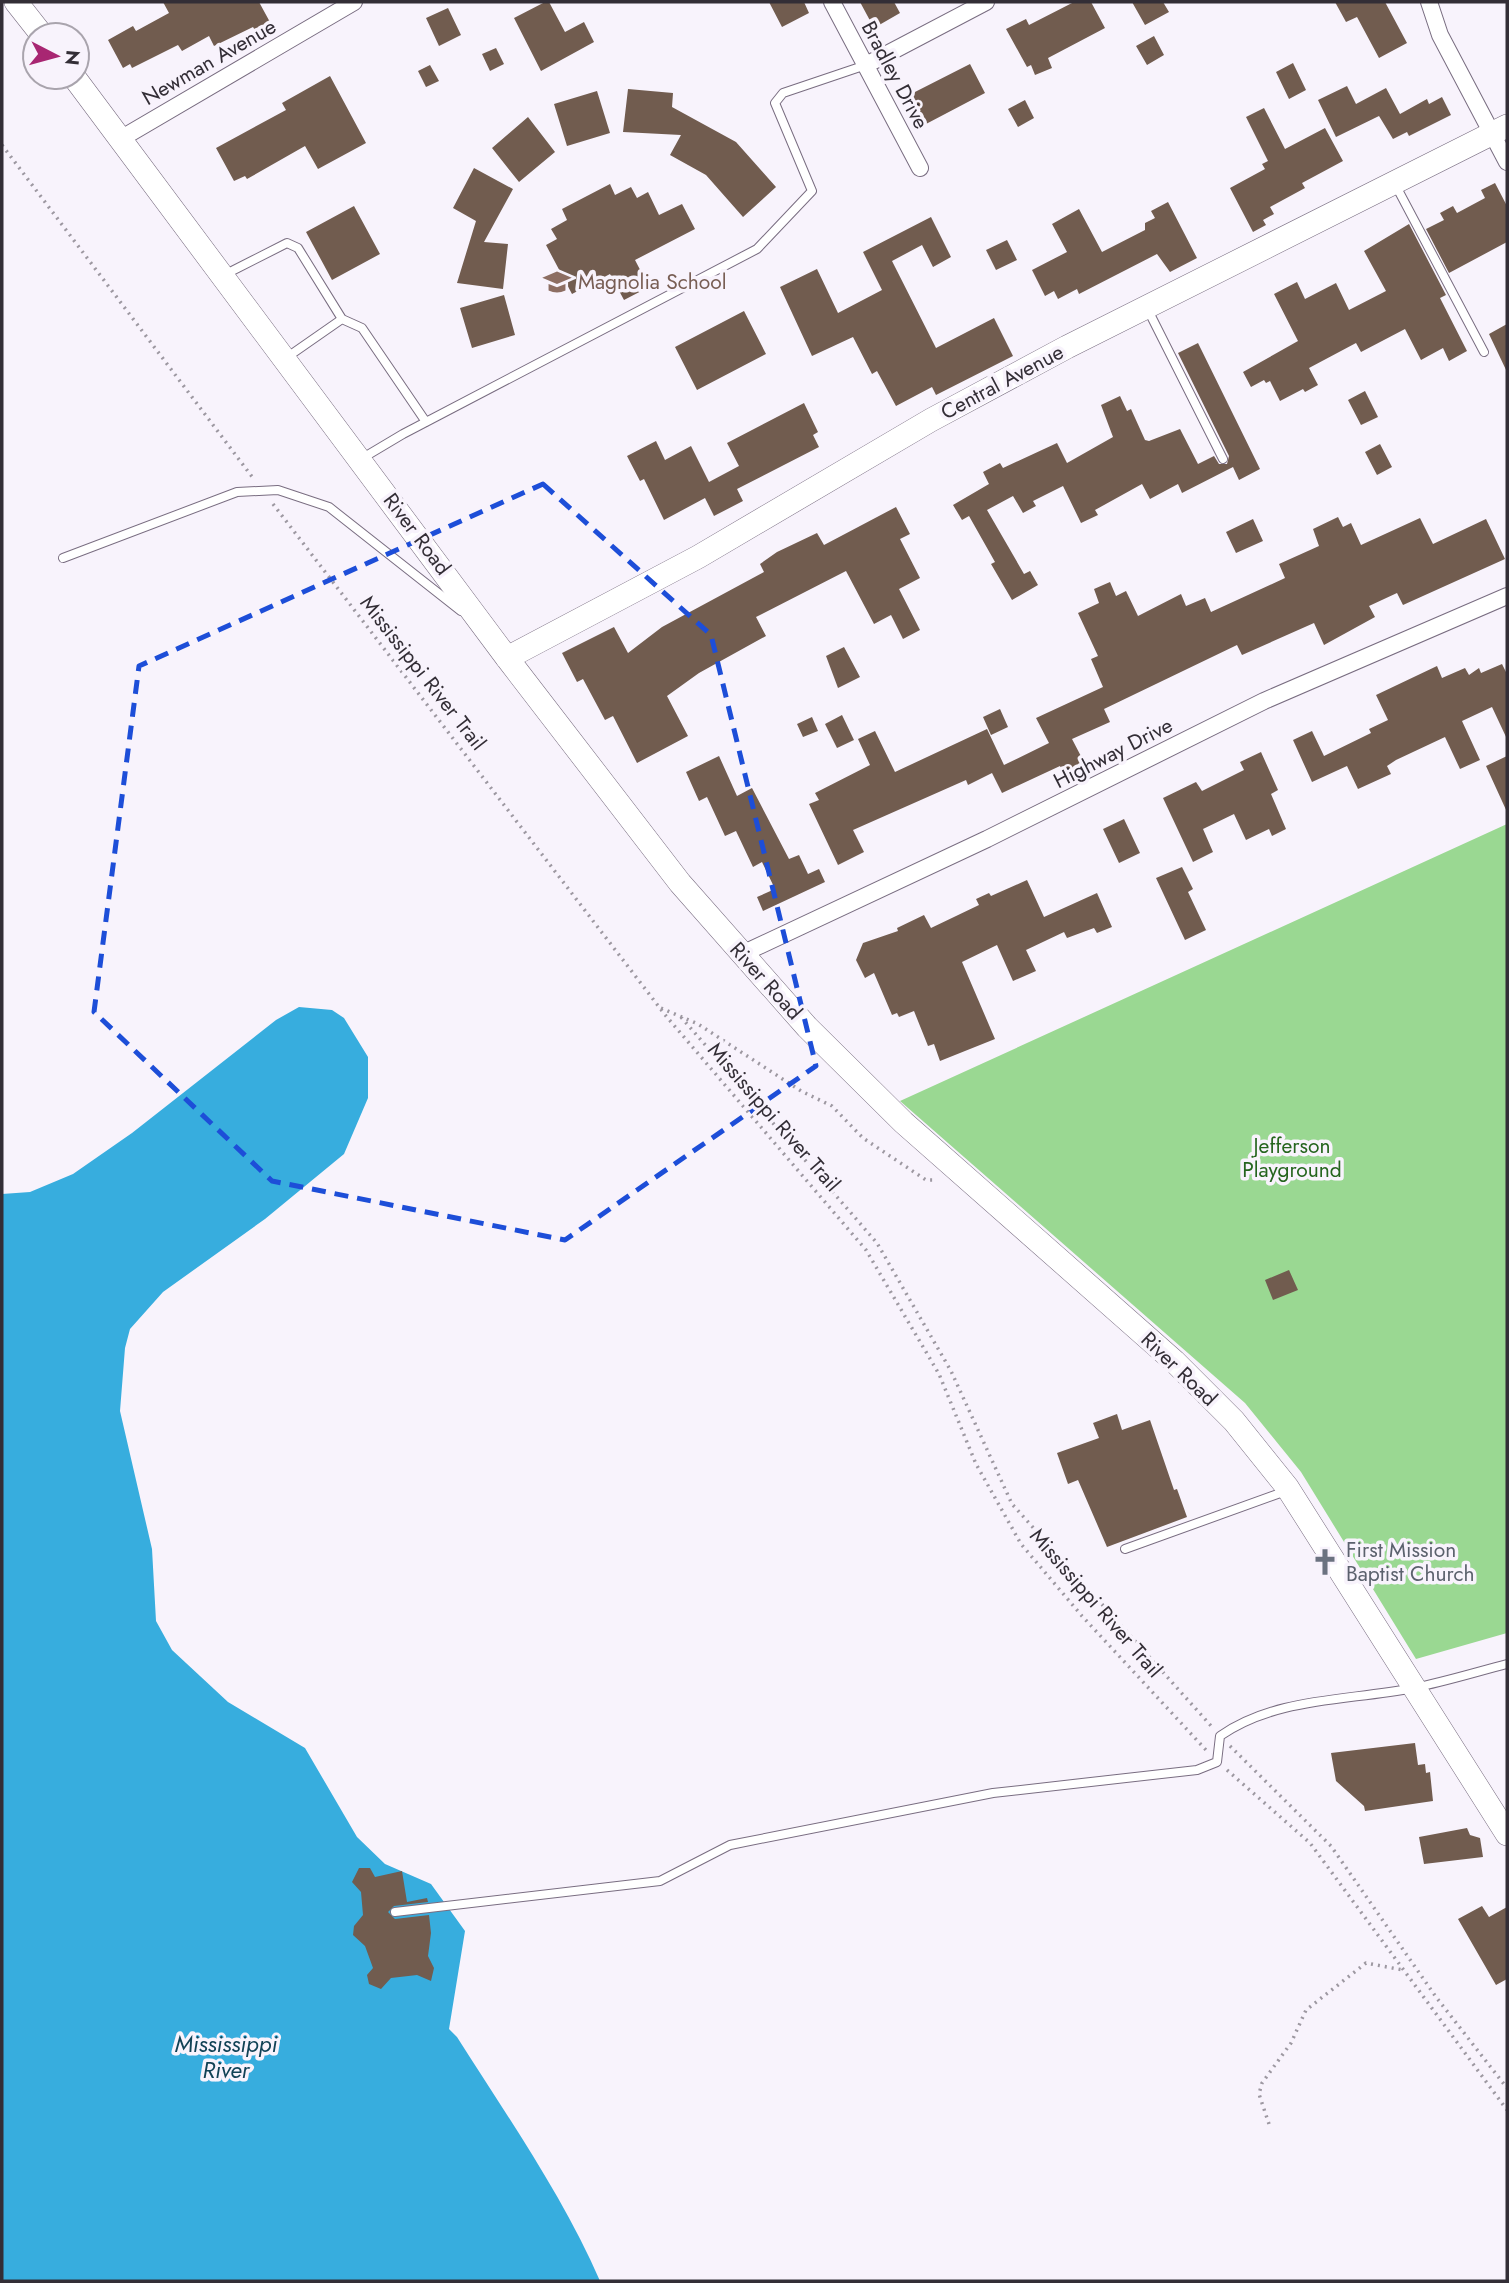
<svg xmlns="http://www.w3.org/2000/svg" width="1509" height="2283" viewBox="0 0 1509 2283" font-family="Jost,sans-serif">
<rect width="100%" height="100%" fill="#f8f3fc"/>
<path fill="#9ad892" d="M1507 824V1633L1416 1659 1301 1472 1245 1403 900 1101Z"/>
<path fill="#37adde" d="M299 1007 332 1010 344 1018 368 1057V1098L344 1154 265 1219 163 1292 130 1329 125 1348 120 1411 152 1549 156 1621 172 1650 228 1702 305 1748 357 1837 385 1864 431 1884 465 1931 449 2029 457 2037C507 2116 563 2196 600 2281H2V1194L30 1192 73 1174 132 1133 276 1020Z"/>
<path fill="#715c4f" d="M163 2H259L271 24 256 32 253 27 214 46 209 36 182 51 178 45 132 68 130 64 123 68 108 40 133 26 136 31 169 13Z
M545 2H549L565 32 584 22 594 42 541 71 514 18Z
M769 2H804L809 13 782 27Z
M860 2H894L900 13 874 28Z
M1074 2H1091L1105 28 1048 58 1052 68 1035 75 1031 65 1027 67 1006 29 1026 19 1029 25Z
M1132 2H1163L1169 12 1145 25Z
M1335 2H1385L1407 43 1379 58 1357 17 1346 22Z
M448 8 461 35 439 46 426 18Z
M1154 36 1164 55 1147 65 1136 46Z
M496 48 504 64 490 71 482 54Z
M1293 63 1306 90 1289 99 1276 72Z
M970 64 985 93 926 124 911 94Z
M430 65 439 81 426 87 418 71Z
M330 76 366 143 318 169 305 146 247 179 245 176 234 181 216 148 286 110 282 103Z
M1347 86 1356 104 1386 88 1400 114 1427 99 1429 104 1442 97 1451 115 1409 136 1407 132 1393 139 1379 116 1336 137 1318 100Z
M628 89 673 93 672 107 736 142 776 187 743 217 706 175 670 155 681 135 623 132Z
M597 91 610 133 567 146 554 104Z
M1025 100 1034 118 1018 127 1008 109Z
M1264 108 1285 149 1325 128 1343 161 1302 183 1305 188 1270 207 1274 214 1263 220 1266 225 1253 232 1230 188 1265 169 1262 164 1268 161 1246 117Z
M528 117 555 152 519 182 492 148Z
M474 168 513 189 484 242 508 244 503 289 457 283 476 221 453 208Z
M1495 183 1507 206V242L1449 273 1426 229 1444 220 1440 213 1453 206 1457 213 1485 198 1481 190Z
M610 184 615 195 631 187 637 198 648 192 659 215 682 204 695 229 635 260 649 287 624 300 610 274 572 294 546 245 557 239 551 229 567 220 562 209Z
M1168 202 1197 258 1170 272 1157 254 1079 294 1077 289 1058 299 1054 291 1045 296 1032 270 1067 252 1052 224 1079 209 1102 252 1145 230V223L1155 218 1151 211Z
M354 206 380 254 332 280 306 232Z
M931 217 951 257 933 267 922 245 892 261 936 348 994 318 1013 356 936 395 932 387 896 406 877 371 872 374 853 337 812 356 780 287 817 269 838 313 882 290 863 252Z
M1409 224 1446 295 1440 298 1467 351 1449 361 1443 348 1421 360 1405 329 1361 352 1356 343 1309 368 1318 385 1305 392 1303 389 1280 401 1270 381 1266 383 1264 380 1251 387 1243 372 1298 341 1274 294 1297 282 1305 299 1336 283 1349 310 1386 291 1364 251Z
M1007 240 1017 260 996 270 986 250Z
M504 295 515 335 472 348 460 308Z
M744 311 766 354 697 390 675 347Z
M1507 324V372L1489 334Z
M1198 343 1260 469 1239 480 1233 467 1182 493 1178 484 1150 499 1142 484 1095 510 1098 515 1081 523 1063 486 1033 501 1036 506 1023 513 1013 496 987 510 1024 574 1030 571 1038 585 1012 600 991 564 995 562 969 516 962 520 953 505 989 484 983 472 1000 463 1003 468 1057 443 1067 463 1113 437 1101 405 1120 396 1127 411 1131 409 1145 440 1149 441 1180 429 1198 464 1214 456 1219 464H1227L1229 456 1178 353Z
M1365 391 1378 417 1361 425 1348 400Z
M804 403 818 432 813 435 819 447 737 489 743 501 714 516 705 498 664 520 644 479 640 481 627 456 656 441 665 460 691 446 709 482 739 466 727 443Z
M1380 444 1392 467 1377 475 1365 452Z
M896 507 910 534 900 539 920 578 899 589 920 630 903 639 891 615 874 624 846 571 756 617 766 636 699 673 667 696 688 736 637 763 613 716 605 720 583 679 577 682 562 653 614 627 628 653 662 627 764 572 760 564 777 552 817 533 824 545Z
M1338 517 1343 527 1351 523 1361 545 1420 518 1433 544 1486 519 1505 559 1403 605 1397 593 1369 606 1375 617 1324 645 1314 623 1242 655 1237 645 1104 709 1110 722 1072 739 1084 762 1063 772 1060 766 1002 793 992 773 968 785 966 780 853 830 864 852 838 865 809 804 819 800 815 793 870 765 858 739 875 731 895 772 987 729 1004 765 1049 743 1036 718 1103 687 1091 659 1098 656 1078 613 1099 603 1094 589 1110 582 1116 596 1126 591 1138 616 1181 594 1186 606 1205 598 1211 612 1285 578 1279 564 1319 546 1313 529Z
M1253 519 1263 541 1236 553 1226 532Z
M844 647 860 677 838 688 826 656Z
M1502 664 1507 674V739L1492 707 1462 721 1480 760 1460 769 1445 737 1396 760 1387 766 1391 774 1358 789 1347 766 1312 782 1293 740 1312 731 1324 756 1371 733 1369 729 1388 720 1376 695 1437 666 1442 678 1465 668 1469 675 1479 668 1481 673Z
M1000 709 1008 727 991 735 983 717Z
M842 715 854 740 837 748 825 724Z
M812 717 818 731 803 737 797 724Z
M1261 752 1278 790 1271 794 1286 829 1272 836 1269 829 1246 840 1234 814 1203 829 1213 852 1193 862 1163 798 1196 782 1202 791 1244 770 1240 762Z
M719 756 737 796 752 788 789 859 799 855 808 874 819 869 825 882 763 911 757 897 775 889 762 862 753 867 736 831 725 836 707 797 699 801 686 772Z
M1507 756V812L1486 766Z
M1124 819 1140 853 1119 863 1103 829Z
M1182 867 1193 889 1188 892 1206 930 1185 940 1156 878Z
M1027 880 1044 917 1097 893 1112 927 1097 933 1094 928 1067 938 1064 932 1026 950 1036 971 1013 981 997 945 962 962 995 1039 940 1061 934 1044 928 1046 914 1011 899 1017 897 1013 892 1015 874 973 865 978 856 960 863 943 898 931 897 928 924 915 931 928 979 905 976 899 989 893 991 896Z
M1289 1270 1298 1290 1273 1300 1265 1280Z
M1117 1414 1122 1430 1150 1420 1174 1490 1177 1489 1187 1517 1107 1547 1078 1480 1068 1484 1057 1453 1099 1438 1093 1423Z
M1415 1743 1418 1765 1425 1764 1426 1773 1430 1772 1433 1801 1365 1811 1364 1806 1336 1781 1331 1753Z
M1467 1828 1470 1835 1480 1838 1483 1857 1424 1864 1419 1837Z
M359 1868H370L375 1877 402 1871 407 1902 427 1898 428 1902 394 1906 388 1912 395 1919 429 1915 431 1933 428 1956 434 1968 431 1981 417 1975 391 1978 381 1989 369 1984 367 1975 373 1968 365 1946 353 1935 354 1926 363 1915 361 1892 352 1882Z
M1482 1906 1489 1917 1507 1907V1979L1496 1985 1458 1919Z"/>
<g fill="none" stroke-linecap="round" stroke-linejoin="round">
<defs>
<path id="service" d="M1396 186 1484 352
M224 275 287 243 298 248 342 319
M1148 310 1223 459
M286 358 342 319 362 328 426 422
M361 459 403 434 757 249 812 191 775 103 783 93 866 65
M63 558 237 492 278 490 329 507 461 611
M1125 1549 1286 1491
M395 1912 660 1881 730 1845 993 1793 1197 1770 1217 1762 1220 1736C1276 1697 1348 1701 1413 1688 1444 1682 1476 1672 1507 1664"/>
<path id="minor" d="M832 2 920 168
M1429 2 1440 35 1507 162
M866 65 986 2
M122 138 354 2
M742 954 987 839 1264 701 1507 596"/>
<path id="secondary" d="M16 2 42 35
M74 77 507 658 680 883 807 1027 903 1122 1174 1361 1234 1421 1287 1487 1507 1834
M507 658 698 557 931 420 1067 347 1507 126"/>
</defs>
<use href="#service" stroke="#796d81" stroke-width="10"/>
<use href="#minor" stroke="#796d81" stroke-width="18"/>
<use href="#secondary" stroke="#796d81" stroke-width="24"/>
<path stroke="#9d98a1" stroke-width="3.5" stroke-dasharray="2 5" stroke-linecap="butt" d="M2 145 253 478
M273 504 666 1016 866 1250 939 1374 976 1464 1021 1544 1082 1616 1206 1750
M661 1008 698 1024 801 1091 832 1106 863 1138 926 1180H936
M681 1017 877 1243 951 1371 1012 1504 1213 1728
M1230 1746 1331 1846 1436 1997 1507 2088
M1227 1770 1310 1843 1507 2110
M1269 2124 1259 2094 1262 2083 1291 2043 1306 2010 1366 1963 1403 1970"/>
<use href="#service" stroke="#fff" stroke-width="8"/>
<use href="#minor" stroke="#fff" stroke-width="16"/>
<use href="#secondary" stroke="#fff" stroke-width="23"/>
</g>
<path fill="none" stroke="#1d4ed8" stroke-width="5" stroke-dasharray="14 9" stroke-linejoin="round" d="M543 484 711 635 816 1066 565 1240 272 1181 94 1012 139 666Z"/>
<defs>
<symbol id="school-bare" viewBox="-9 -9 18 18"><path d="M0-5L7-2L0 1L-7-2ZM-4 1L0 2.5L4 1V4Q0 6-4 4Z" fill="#8d6e63" stroke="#f8f3fc" stroke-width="2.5" paint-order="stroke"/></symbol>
<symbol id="church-bare" viewBox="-9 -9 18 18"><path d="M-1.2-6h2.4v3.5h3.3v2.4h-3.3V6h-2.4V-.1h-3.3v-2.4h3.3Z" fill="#6b7280" stroke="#f8f3fc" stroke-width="2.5" paint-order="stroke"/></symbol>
</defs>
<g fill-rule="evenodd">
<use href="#school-bare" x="538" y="263" width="38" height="38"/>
<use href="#church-bare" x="1306" y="1543" width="38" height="38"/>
</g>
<g text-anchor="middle" stroke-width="7" stroke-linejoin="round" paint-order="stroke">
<g font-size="21" fill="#332e36" stroke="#f8f3fc">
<text transform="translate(209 62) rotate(-30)" y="7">Newman Avenue</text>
<text transform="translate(895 75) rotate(62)" y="7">Bradley Drive</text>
<text transform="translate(1002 382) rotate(-28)" y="7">Central Avenue</text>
<text transform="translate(417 534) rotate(53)" y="7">River Road</text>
<text transform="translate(423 673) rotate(52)" y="7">Mississippi River Trail</text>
<text transform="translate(1113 753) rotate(-27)" y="7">Highway Drive</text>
<text transform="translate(766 981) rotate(48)" y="7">River Road</text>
<text transform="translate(774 1117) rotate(49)" y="7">Mississippi River Trail</text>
<text transform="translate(1179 1369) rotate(44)" y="7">River Road</text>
<text transform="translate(1096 1603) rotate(49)" y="7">Mississippi River Trail</text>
</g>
<g font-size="21" fill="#785e54" stroke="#f8f3fc" text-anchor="start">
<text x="578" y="289">Magnolia School</text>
</g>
<g font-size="21" fill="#25651e" stroke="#f8f3fc">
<text x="1292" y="1153">Jefferson<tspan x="1292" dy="24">Playground</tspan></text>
</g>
<g font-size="21" fill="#5b616d" stroke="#f8f3fc" text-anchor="start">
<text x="1346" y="1557">First Mission<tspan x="1346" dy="24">Baptist Church</tspan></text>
</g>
<g font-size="23" font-style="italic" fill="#114256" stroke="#f8f3fc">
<text x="226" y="2052">Mississippi<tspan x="226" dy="26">River</tspan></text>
</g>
</g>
<rect width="1509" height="2283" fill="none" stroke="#332e36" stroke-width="7"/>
<g transform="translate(56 56) rotate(96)"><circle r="33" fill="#f8f3fc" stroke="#a9a4ad" stroke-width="2"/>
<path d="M0-5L12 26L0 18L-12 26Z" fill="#a82672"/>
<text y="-10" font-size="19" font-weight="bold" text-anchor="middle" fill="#332e36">N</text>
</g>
</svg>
